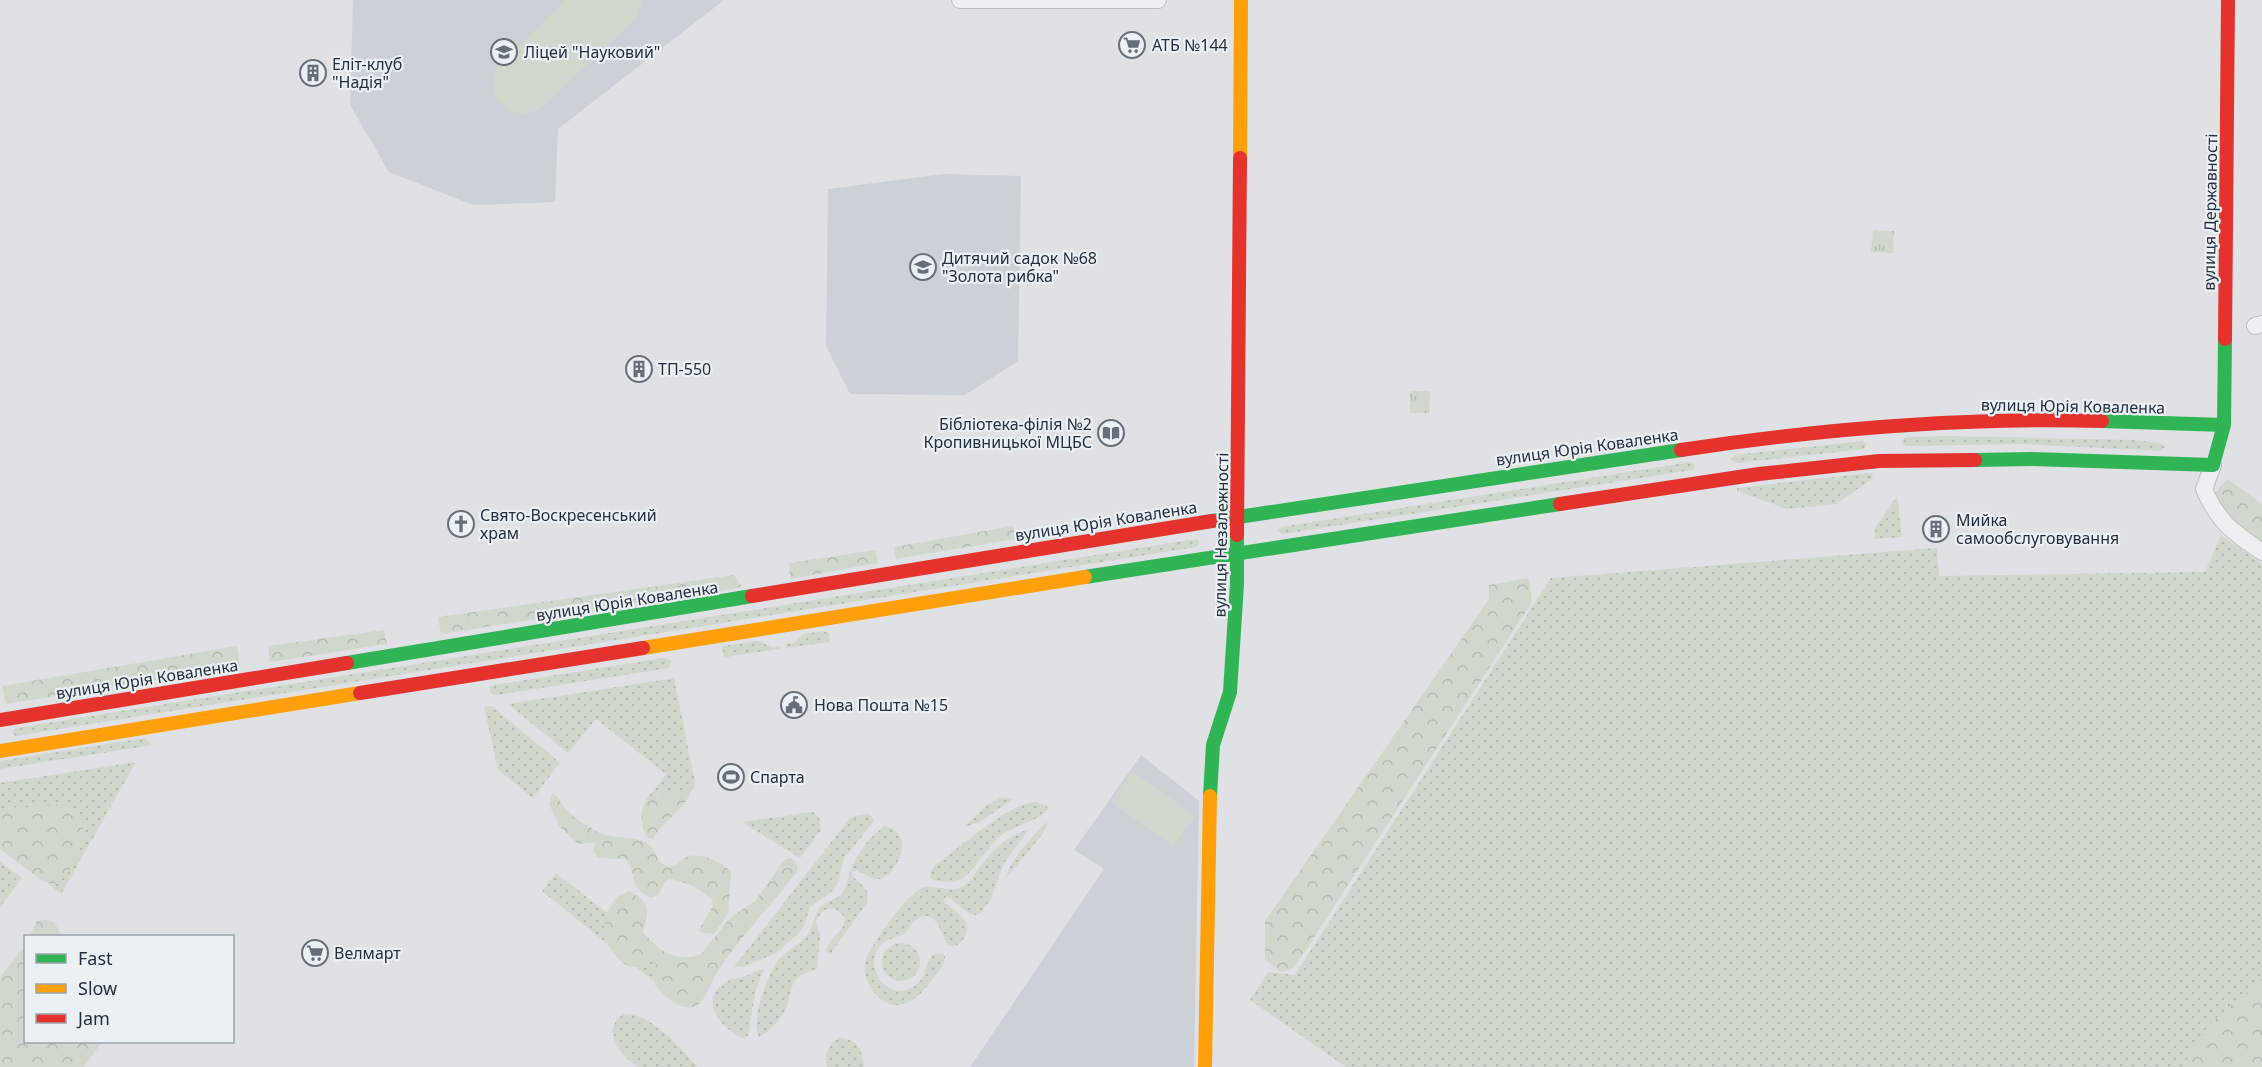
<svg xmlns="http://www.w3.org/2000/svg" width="2262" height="1067" viewBox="0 0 2262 1067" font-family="'Noto Sans',sans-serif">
<defs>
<pattern id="grass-dots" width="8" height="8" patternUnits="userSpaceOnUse" patternTransform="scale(1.5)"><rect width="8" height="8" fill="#d0d8ce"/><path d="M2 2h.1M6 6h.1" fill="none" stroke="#b2bab2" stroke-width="1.8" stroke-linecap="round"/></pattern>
<pattern id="forest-crowns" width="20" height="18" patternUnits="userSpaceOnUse" patternTransform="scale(1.5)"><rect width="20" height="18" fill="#d0d8ce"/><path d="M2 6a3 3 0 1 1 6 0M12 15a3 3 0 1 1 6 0" fill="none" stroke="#b2bab2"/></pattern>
<pattern id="park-tufts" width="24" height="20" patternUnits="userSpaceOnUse" patternTransform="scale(1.5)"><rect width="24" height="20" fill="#d0d8ce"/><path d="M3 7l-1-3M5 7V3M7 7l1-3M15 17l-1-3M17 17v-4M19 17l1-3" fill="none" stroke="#b2bab2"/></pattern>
</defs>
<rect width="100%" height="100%" fill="#dfe1e4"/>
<path fill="#ccd1d8" d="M353 0H724L558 129 555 202 473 205 389 172 350 105Z
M944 174 1021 176 1018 361 965 395 850 394 826 346 828 189Z
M1141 755 1199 801 1194 1067H970L1104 869 1074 850Z"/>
<path fill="url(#grass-dots)" d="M1947 436 2133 440 2161 443 2165 447 2161 451 2020 444 1906 446 1901 442 1905 437Z
M1863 441 1867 444 1864 449 1736 463 1731 459 1735 455Z
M1691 462 1695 465 1692 470 1283 534 1278 531 1281 527Z
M1869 473 1873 476 1872 479 1836 504 1787 509 1737 491V488Z
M1897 496 1902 537 1875 539V528Z
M2221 535 2262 564V1067H1346L1250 1000 1268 972 1295 975 1551 578 1937 548 1939 576 2205 572Z
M1196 539 1200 542 1196 547 16 736 12 733 16 728Z
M824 631 829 633 830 642 786 648V644L794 643 804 634Z
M758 641 772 647 780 646V649L724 657 722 646Z
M663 658 672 661 669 668 497 695H493L490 692V687L494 685Z
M674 678 695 783 687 801 689 794C675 791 664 795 649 796L666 774 596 719 568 753 508 704Z
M492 706 560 763 533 798 498 770 484 707Z
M145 738 153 745 0 769V761Z
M136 762 61 894 0 845V783Z
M1002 797 1013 799 980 822 964 827 987 805Z
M1035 802 1047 806 1048 810C1035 823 1013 825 999 837 986 849 975 871 961 879 952 884 937 883 930 877L932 869 937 864C960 847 1008 804 1035 802Z
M813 812 819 817 821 830 800 858 742 822Z
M870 814 874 821 844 858 838 882 831 892 810 907 804 926 797 935 776 953 746 966 734 967 850 818 858 815Z
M1048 823 1044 832 1005 880C1011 858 1029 841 1044 824Z
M885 826C920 836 893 878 879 879 872 880 864 874 857 870L852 872C855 887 873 883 866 904L830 954 826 951C830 935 845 934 845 917L834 908C825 908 819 913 816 922L820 936 817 969C790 978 794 981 787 1006 783 1017 770 1032 759 1037 750 1020 768 973 779 959 789 949 803 943 810 931 814 924 815 913 821 906 828 900 839 899 844 891 847 884 848 876 851 869 857 854 871 835 885 826Z
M1029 829 1004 863 991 899 981 913 976 915 970 914 947 896 943 901C956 913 978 922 961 942 957 946 954 947 948 945 941 935 936 903 914 922 910 925 909 930 905 933 897 938 888 938 881 945 860 968 891 1005 916 985 927 977 925 962 934 954H943L945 957C944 967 937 973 932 980 924 990 917 1000 904 1004 881 1011 860 982 866 960 870 946 910 889 925 887 939 885 953 895 965 885 971 881 975 873 980 867 993 849 1007 836 1029 829Z
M0 862 22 878 0 907Z
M556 873 699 985 683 1005 542 891Z
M882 962a19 19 0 1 1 38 0a19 19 0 1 1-38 0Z
M764 969C752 995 753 1010 748 1036L743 1038C720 1028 696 998 728 981 733 978 740 978 746 976 752 973 757 970 764 969Z
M624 1014C653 1014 679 1047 698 1067H638C621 1056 599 1029 624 1014Z
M840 1038C859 1039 862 1051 864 1067H827C824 1054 828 1044 840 1038Z"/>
<path fill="url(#forest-crowns)" d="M2227 479 2262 504V543L2206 503Z
M1013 526 1016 539 896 559 894 547Z
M875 550 878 563 790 579 789 563Z
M734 575 742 587 441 634 438 617Z
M1529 578 1532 602 1294 968 1280 972 1265 959V921L1489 599V585Z
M384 630 387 644 270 662 268 646Z
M237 646 240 666 6 704 2 686Z
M676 791 689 794C686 808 661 822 653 839L647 838C640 823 639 809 649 796L663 795Z
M552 793C560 797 559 801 564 807 572 817 587 826 598 832 614 841 636 833 651 846 658 853 656 864 668 866 676 868 679 862 684 858 698 850 720 862 731 871L728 914 714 934 702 933 699 930 713 906 712 900C700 889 686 881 669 879L665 882 658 895 651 898C629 888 637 876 626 859L598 858 593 851 596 842 578 844 559 826 549 804Z
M47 804C52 804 60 804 65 806 89 816 85 840 76 858 70 871 66 879 52 884L41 880 0 849V808L32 807Z
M790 858 795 861 798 867 797 872C771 905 739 938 716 974 710 984 706 1003 693 1007 678 1010 664 995 655 985L656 964 649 961C646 962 641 966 637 967 621 970 603 941 604 927 604 918 610 904 617 897 619 895 625 893 629 891 651 903 649 910 643 932 658 950 676 964 701 954L730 918 756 900 784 860Z
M47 920 54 922 62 936H30L37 921Z
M25 946 26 1042H102L84 1067H0V977Z
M2262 979V1067H2182L2208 1025Z"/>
<path fill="url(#park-tufts)" d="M1873 230 1894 231 1893 253 1871 252Z
M1410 391H1430L1429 413H1410Z"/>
<path fill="#d0d8ce" d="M567 0H643L636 18 542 107C515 126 483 99 497 68Z
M1132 771 1195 816 1173 846 1111 802Z"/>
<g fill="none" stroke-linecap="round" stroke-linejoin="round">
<defs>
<path id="street" d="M960 0H1158
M2255 326 2262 324
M2213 465 2204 489C2218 522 2234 533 2262 552"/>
</defs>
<use href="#street" stroke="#bdbfc2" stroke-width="18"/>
<use href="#street" stroke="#edeff1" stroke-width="16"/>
<path stroke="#30b455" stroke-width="14" d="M2102 421 2224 425
M1975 460 2032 459 2213 465 2224 425 2225 339
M1212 521 1681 450
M1085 577 1560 504
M347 663 752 596
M1210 796 1213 745 1230 692 1237 584V535"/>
<path stroke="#ff9f0a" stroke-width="14" d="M1240 158 1241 0
M643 648 1085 577
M0 751 360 693
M1205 1067 1210 796"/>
<path stroke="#e5322d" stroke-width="14" d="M2225 339 2228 0
M1681 450C1821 429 1961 417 2102 421
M1560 504 1759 474 1879 461 1975 460
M1237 535 1240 158
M752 596 1212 521
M360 693 643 648
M0 720 347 663"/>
</g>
<defs>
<symbol id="supermarket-ring" viewBox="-11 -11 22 22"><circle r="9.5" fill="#ebf0f5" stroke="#666f78" stroke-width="1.5"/><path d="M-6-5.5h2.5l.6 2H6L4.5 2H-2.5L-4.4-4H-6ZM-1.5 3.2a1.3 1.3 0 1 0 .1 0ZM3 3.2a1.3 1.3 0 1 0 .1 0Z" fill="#666f78"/></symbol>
<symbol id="school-ring" viewBox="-11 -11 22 22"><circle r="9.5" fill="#ebf0f5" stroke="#666f78" stroke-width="1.5"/><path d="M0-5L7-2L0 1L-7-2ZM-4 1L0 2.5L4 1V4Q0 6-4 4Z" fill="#666f78"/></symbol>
<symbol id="building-ring" viewBox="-11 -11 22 22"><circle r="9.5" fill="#ebf0f5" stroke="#666f78" stroke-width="1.5"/><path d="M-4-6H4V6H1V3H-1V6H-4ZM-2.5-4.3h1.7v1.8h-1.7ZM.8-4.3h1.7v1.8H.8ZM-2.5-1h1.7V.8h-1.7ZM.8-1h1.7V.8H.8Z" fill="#666f78"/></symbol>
<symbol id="library-ring" viewBox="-11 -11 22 22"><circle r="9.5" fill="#ebf0f5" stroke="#666f78" stroke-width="1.5"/><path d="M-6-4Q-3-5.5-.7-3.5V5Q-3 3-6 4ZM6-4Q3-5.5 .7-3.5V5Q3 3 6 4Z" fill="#666f78"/></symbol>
<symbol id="church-ring" viewBox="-11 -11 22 22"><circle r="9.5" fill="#ebf0f5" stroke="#666f78" stroke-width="1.5"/><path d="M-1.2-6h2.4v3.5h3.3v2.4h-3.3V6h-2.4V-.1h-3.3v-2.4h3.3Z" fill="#666f78"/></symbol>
<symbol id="civic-ring" viewBox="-11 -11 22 22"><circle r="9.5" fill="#ebf0f5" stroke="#666f78" stroke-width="1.5"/><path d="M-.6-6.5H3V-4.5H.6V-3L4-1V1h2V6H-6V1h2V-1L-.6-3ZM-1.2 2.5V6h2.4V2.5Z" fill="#666f78"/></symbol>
<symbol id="stadium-ring" viewBox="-11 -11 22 22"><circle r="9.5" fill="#ebf0f5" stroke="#666f78" stroke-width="1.5"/><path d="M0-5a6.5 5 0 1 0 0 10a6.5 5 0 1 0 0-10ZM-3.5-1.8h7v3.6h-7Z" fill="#666f78"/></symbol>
</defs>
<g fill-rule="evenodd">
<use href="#supermarket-ring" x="1117" y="30" width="30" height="30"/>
<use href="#school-ring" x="489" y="37" width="30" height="30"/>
<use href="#building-ring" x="298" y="58" width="30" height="30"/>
<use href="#school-ring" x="908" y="252" width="30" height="30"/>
<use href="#building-ring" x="624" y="354" width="30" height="30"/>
<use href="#library-ring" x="1096" y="418" width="30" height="30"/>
<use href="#church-ring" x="446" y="509" width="30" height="30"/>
<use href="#building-ring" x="1921" y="514" width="30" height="30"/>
<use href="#civic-ring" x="779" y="690" width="30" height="30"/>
<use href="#stadium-ring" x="716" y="762" width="30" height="30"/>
<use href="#supermarket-ring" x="300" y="938" width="30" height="30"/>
</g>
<g text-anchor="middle" stroke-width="4.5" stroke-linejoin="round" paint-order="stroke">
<g font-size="16" fill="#25313e" stroke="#ebf0f5" text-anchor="start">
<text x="1152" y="51">АТБ №144</text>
<text x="524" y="58">Ліцей "Науковий"</text>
<text x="332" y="70">Еліт-клуб<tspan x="332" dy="18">"Надія"</tspan></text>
<text x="942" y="264">Дитячий садок №68<tspan x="942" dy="18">"Золота рибка"</tspan></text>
<text x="658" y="375">ТП-550</text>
<text x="1092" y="430" text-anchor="end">Бібліотека-філія №2<tspan x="1092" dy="18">Кропивницької МЦБС</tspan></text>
<text x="480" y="521">Свято-Воскресенський<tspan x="480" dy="18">храм</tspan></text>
<text x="1956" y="526">Мийка<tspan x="1956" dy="18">самообслуговування</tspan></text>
<text x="814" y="711">Нова Пошта №15</text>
<text x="750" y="783">Спарта</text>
<text x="334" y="959">Велмарт</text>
</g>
<g font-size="16" fill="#25313e" stroke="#ebf0f5">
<text transform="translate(2210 212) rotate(-89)" y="6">вулиця Державності</text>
<text transform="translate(2073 406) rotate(1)" y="6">вулиця Юрія Коваленка</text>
<text transform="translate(1587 447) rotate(-8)" y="6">вулиця Юрія Коваленка</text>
<text transform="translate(1106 521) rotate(-9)" y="6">вулиця Юрія Коваленка</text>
<text transform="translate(1221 535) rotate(-89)" y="6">вулиця Незалежності</text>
<text transform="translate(627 601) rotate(-9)" y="6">вулиця Юрія Коваленка</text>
<text transform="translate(147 679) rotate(-9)" y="6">вулиця Юрія Коваленка</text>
</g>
</g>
<rect x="24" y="935" width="210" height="108" fill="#ebf0f5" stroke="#9ca4ac" stroke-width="1.5"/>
<rect x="36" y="954" width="30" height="9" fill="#30b455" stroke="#9ca4ac" stroke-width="1.5"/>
<text x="78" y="965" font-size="18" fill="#25313e">Fast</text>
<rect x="36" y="984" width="30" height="9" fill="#ff9f0a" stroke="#9ca4ac" stroke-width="1.5"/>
<text x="78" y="995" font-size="18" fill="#25313e">Slow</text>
<rect x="36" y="1014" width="30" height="9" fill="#e5322d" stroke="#9ca4ac" stroke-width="1.5"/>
<text x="78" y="1025" font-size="18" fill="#25313e">Jam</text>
</svg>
